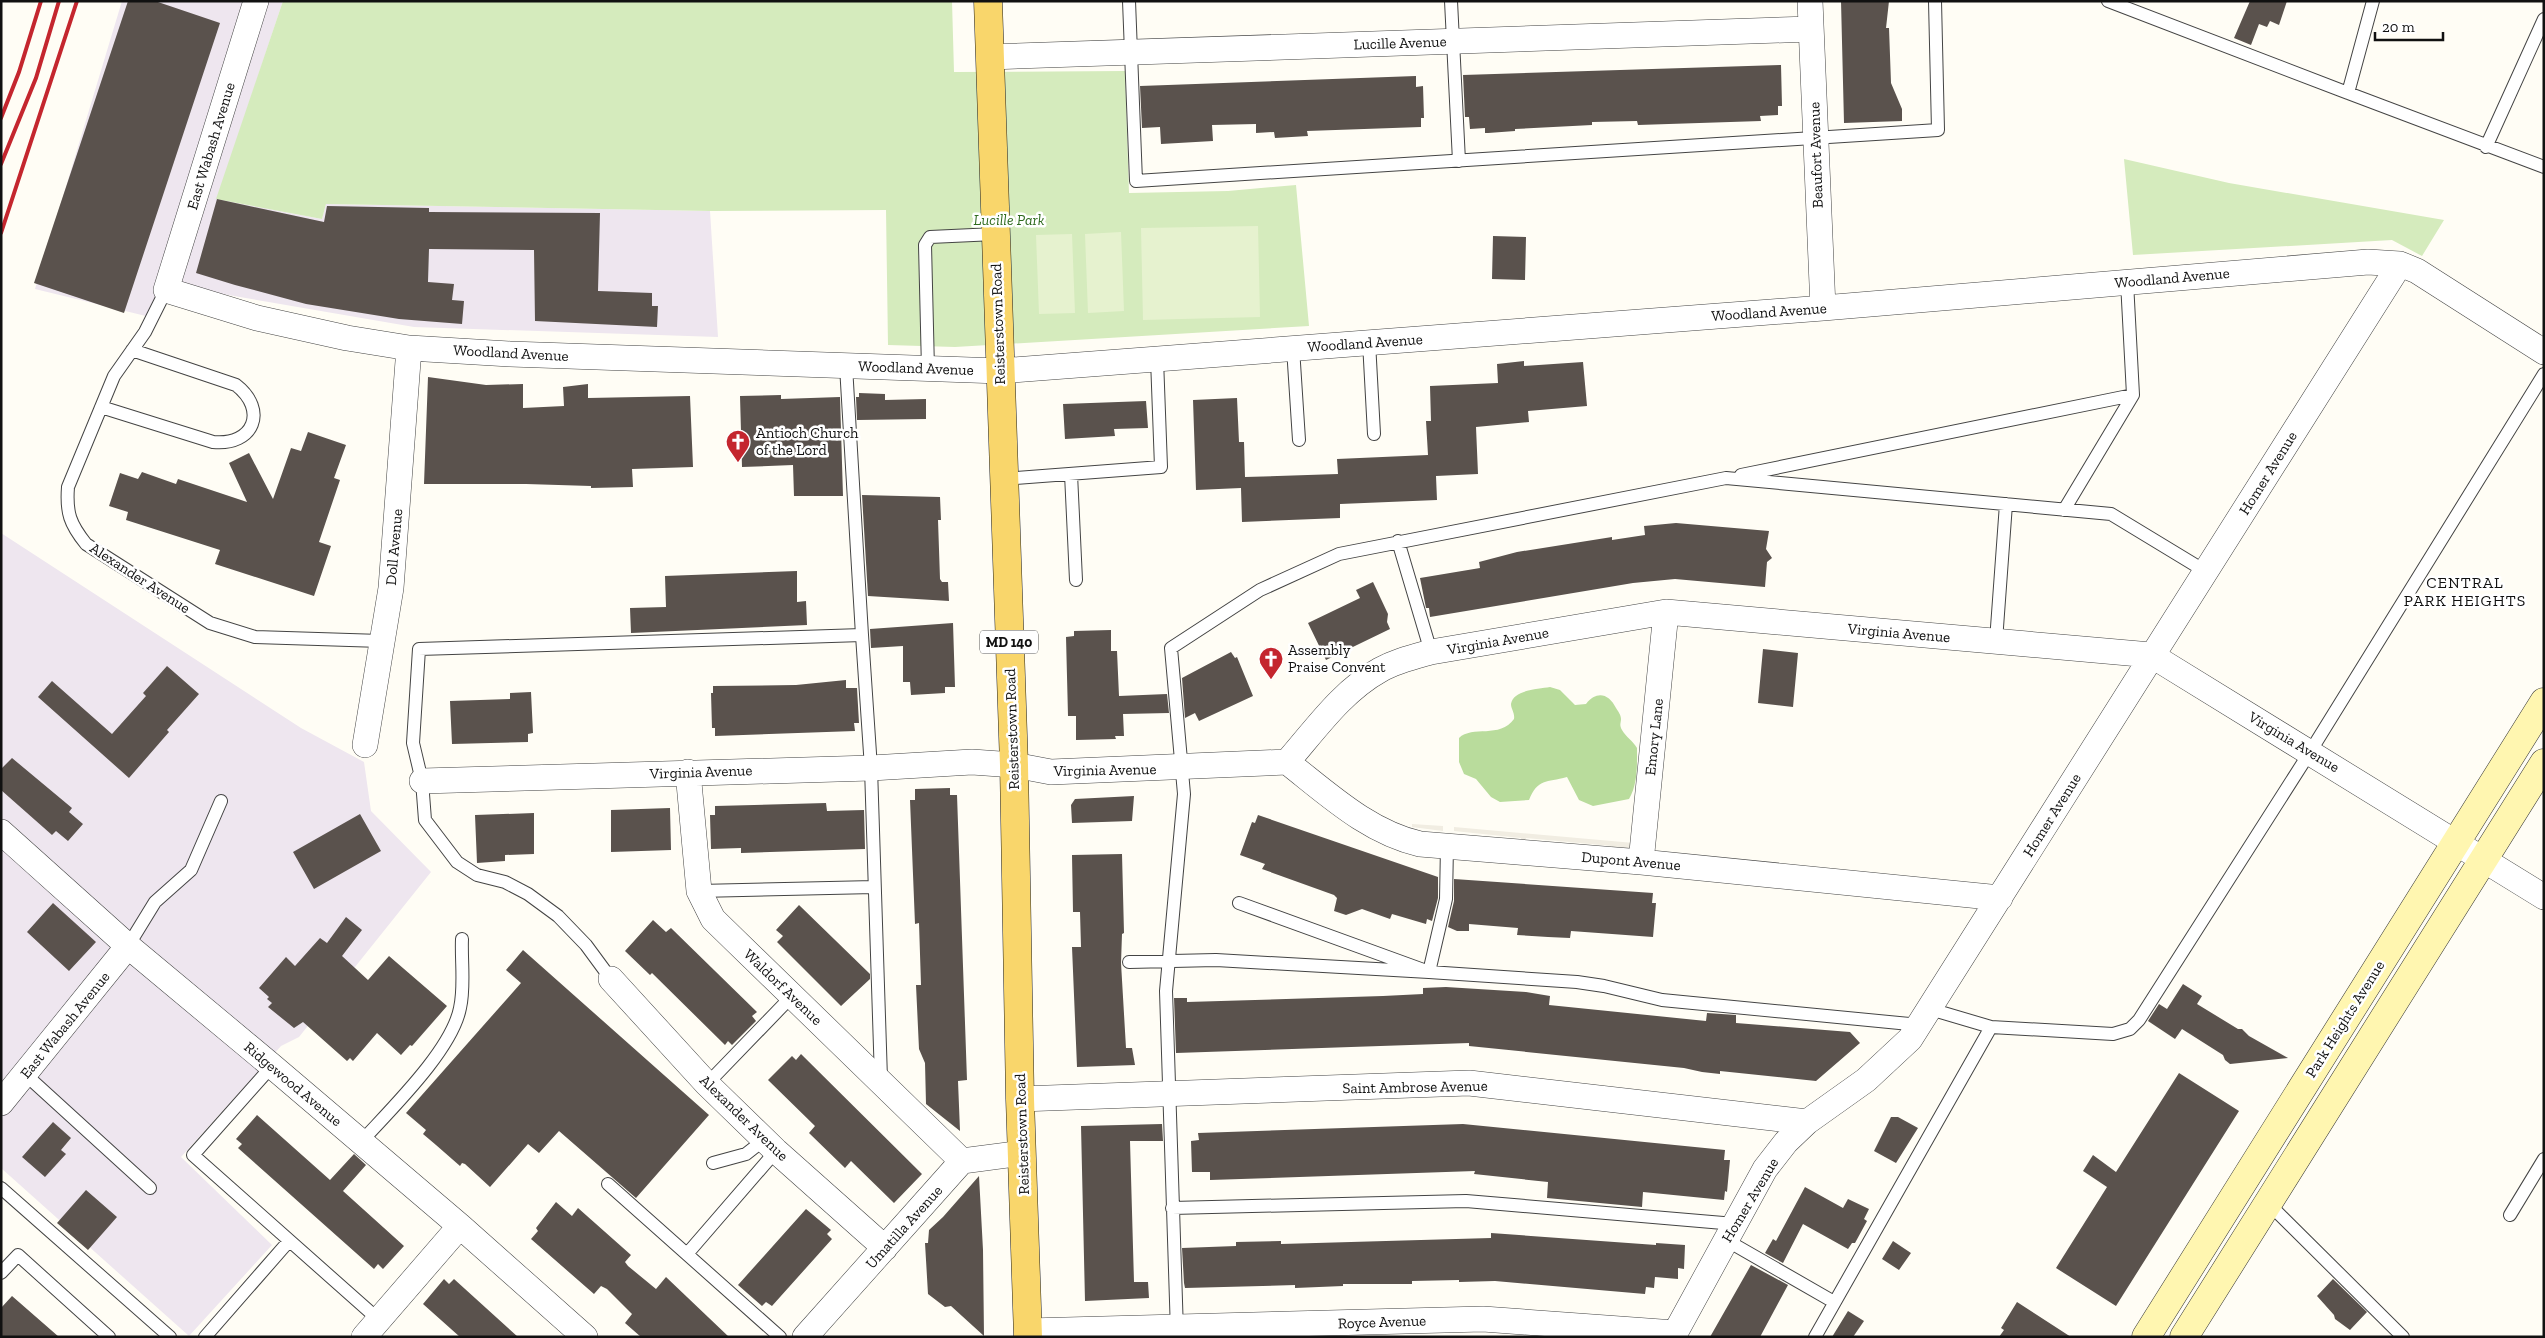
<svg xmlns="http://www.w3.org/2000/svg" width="2545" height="1338" viewBox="0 0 2545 1338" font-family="'Zilla Slab',serif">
<rect width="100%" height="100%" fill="#fffdf5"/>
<path fill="#eee6ef" d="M122 1H283L217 199 322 219 326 204 710 211 718 337 414 327 164 284 154 318 35 289Z
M1 533 301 728 364 762 371 811 431 872 299 1037 281 1046 181 1157 272 1245 189 1336 1 1168Z"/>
<path fill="#d5ebbd" d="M283 1H952L954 72 1125 71 1129 193 1228 191 1296 185 1309 326 955 347 888 345 886 210 710 211 326 204 322 219 216 199Z
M2124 159 2229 183 2444 220 2422 256 2392 240 2133 255Z"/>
<path fill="#b9dc9c" d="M1550 687 1560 690 1575 705 1586 704C1597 690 1609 694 1616 708 1618 711 1621 715 1621 719 1621 723 1619 725 1622 730 1626 737 1633 741 1637 748 1637 764 1638 784 1629 799L1593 806 1579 800 1567 777C1546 783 1538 778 1529 800L1500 802 1491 797 1476 779 1464 774 1459 762V738C1472 725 1500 739 1514 719 1515 713 1511 709 1511 704 1513 690 1538 689 1550 687Z"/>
<path fill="#e6f2cf" d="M1258 226 1260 317 1143 320 1141 228Z
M1121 232 1124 311 1088 313 1085 234Z
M1072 234 1075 313 1039 314 1036 235Z"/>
<path fill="#f1ede2" d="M1412 824 1443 826V831L1412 827Z
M1454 827 1634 843 1638 850 1612 852V846L1526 838 1525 844 1521 843V838L1454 831Z"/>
<path fill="#5a524d" d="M128 1H155L220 23 124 313 34 283Z
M1841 1H1889L1886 28H1889L1891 83 1902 109V121L1844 123Z
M2250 1H2287L2279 25 2270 21 2267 27 2259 24 2251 45 2234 38Z
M1781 65 1782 106H1778V115L1760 116 1761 121 1638 125 1637 121 1592 122V125L1515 129V131L1488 133H1485V128L1470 129 1469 117H1465L1463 75Z
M1416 76V87L1423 86 1424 118H1421V127L1307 131 1308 136 1275 138 1274 132 1256 133V124L1212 125 1213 141 1161 144 1160 127 1142 128 1140 86Z
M217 199 324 222 327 206 429 208V212L600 213 598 291 652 293V306H658L657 327 535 321 534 250 429 249 428 282 454 284 452 300 464 301 462 324 399 319 306 304 235 285 196 273Z
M1493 236 1526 237 1525 280 1492 279Z
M1524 361V366L1583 362 1587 406 1528 411 1529 422 1476 427 1478 474 1436 476 1437 500 1340 504V518L1242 522 1241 488 1196 490 1193 400 1237 398 1239 442H1244L1245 477 1338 474 1337 459 1428 455 1426 421H1431L1430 386 1498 383 1497 364Z
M428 377 486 385 523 384V408L564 406 563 387 588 384V398L690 396 693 467 632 469 633 487 591 488V486L526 484H424Z
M859 393 885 394V400L926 399V419L857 420 856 397H859Z
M781 395V399L840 397 843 496H794L793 465 742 467 740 396Z
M1146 401 1148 428 1114 429 1115 436 1065 439 1063 404Z
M308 432 346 445 334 478 340 480 319 542 331 546 314 596 215 564 220 550 126 520 128 512 109 506 120 473 138 479 142 472 176 484 178 479 247 502 229 463 249 453 273 499 291 448 301 451Z
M862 495 940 497 941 520H938L940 579 942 582H948L949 601 868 596Z
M1676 523 1769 531 1766 549 1772 558 1767 562 1765 587 1675 579 1633 583 1430 617 1429 608H1426L1420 578 1480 568 1479 562 1517 552 1612 537V540L1645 535 1644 526Z
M797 571V602L806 601 807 625 631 633 630 608 666 607 665 576Z
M1373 582 1388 614 1387 622 1390 629 1326 660 1308 623 1360 598 1356 590Z
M953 623 955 687H945V693L911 695 910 682H903V646L871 648 870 629Z
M1111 630V651H1117L1119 696 1167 694 1169 713 1123 714 1124 736H1115L1116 739 1076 740V716H1068L1066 637 1074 636V631Z
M1763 649 1798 653 1793 707 1758 703Z
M1231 652 1235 658 1237 657 1253 696 1199 721 1195 713 1185 718 1182 678Z
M167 666 199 694 167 730 169 732 129 778 38 697 52 681 112 734 146 696 143 693Z
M846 680V688H857L859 723H854L855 731 715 736V728H712L711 693H713V686L796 685Z
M531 692 533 733 528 734V742L452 744 450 701 510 699V693Z
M12 758 72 808 69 812 83 824 68 841 56 831 52 835 1 790V769Z
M950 788V795H957L967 1080 958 1081 960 1131 926 1104 925 1063 919 1049 916 985H921L919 923 915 924 910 800H915V789Z
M1134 796 1132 821 1072 823 1071 805 1075 799Z
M826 803 827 811 864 810 865 849 741 853V848L711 849 710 815H715V806Z
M670 808 671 850 611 852V810Z
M534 813V854L505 855V861L477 863 475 815Z
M360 814 381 851 314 889 293 852Z
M1258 815 1438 877V898L1432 921 1427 919 1426 924 1392 914 1390 919 1362 909 1346 915 1334 911 1337 898 1334 895 1262 869 1265 864 1240 855 1252 822 1255 823Z
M1122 854 1124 933 1122 934 1121 963 1126 1048H1132L1135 1065 1077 1067 1072 947H1081L1080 912H1073L1072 855Z
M1454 879 1653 893 1652 903H1656L1653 937 1571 931 1570 938 1548 937 1517 935 1518 928 1469 924V931H1457L1448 927 1454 901Z
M53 903 96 942 69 971 27 932Z
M799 905 870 974V979L841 1006 777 942 783 936 776 930Z
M346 917 362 930 342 956 368 980 389 956 447 1006 412 1046 410 1045 401 1055 377 1033 353 1061 350 1058 347 1061 303 1022 294 1028 268 1007 272 1003 267 999 269 997 259 988 286 957 295 966 320 938 327 943Z
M653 920 666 932 671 928 757 1012 752 1016 756 1021 732 1045 728 1041 725 1045 652 973 650 975 625 951Z
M523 950 709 1115 636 1198 559 1131 539 1153 528 1144 490 1187 465 1164 462 1163 460 1166 436 1145 423 1134 426 1130 406 1113 521 983 506 970Z
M2183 984 2202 996 2197 1004 2238 1029H2242L2249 1036 2288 1058 2230 1064 2225 1060 2223 1055 2182 1029 2175 1039 2148 1021 2159 1004 2167 1009Z
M1446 987 1526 992 1550 996 1549 1005 1706 1021 1707 1013 1736 1015V1023L1850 1032 1860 1043 1816 1081 1720 1071V1074L1702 1072 1684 1068 1469 1046V1043L1176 1053 1174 998H1187V1002L1383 996 1423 994V988Z
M801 1054 922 1174 894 1203 851 1161 845 1168 809 1133 815 1126 768 1080 792 1056 796 1060Z
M2179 1073 2239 1111 2116 1306 2056 1268 2107 1187 2083 1171 2093 1155 2116 1172Z
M257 1115 330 1180 354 1154 366 1165 343 1191 404 1246 383 1269 378 1264 374 1269 238 1148 242 1144 236 1139Z
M1891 1117H1898L1918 1128 1896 1163 1874 1151Z
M53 1122 71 1138 61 1150 66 1154 45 1177 22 1157Z
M1162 1124 1163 1141H1130L1134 1282H1148L1149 1298 1085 1301 1081 1126Z
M1463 1124 1725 1150 1724 1160H1730L1727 1192 1725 1191 1724 1200 1643 1192 1642 1207 1547 1198 1548 1182 1474 1174 1475 1171 1210 1180V1172H1192L1191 1141 1199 1140 1198 1133Z
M979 1176 983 1250 984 1336 951 1306 945 1307 928 1294 925 1243H928L929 1230 943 1217Z
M1805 1187 1843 1208 1848 1199 1869 1209 1864 1219 1867 1221 1855 1243H1852L1848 1249 1803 1224 1783 1263 1765 1253 1773 1239 1776 1241Z
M86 1190 117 1217 88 1250 57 1223Z
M556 1202 572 1216 578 1208 631 1255 625 1262 628 1266 656 1289 666 1277 729 1337H641L625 1323 632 1314 607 1289 601 1286 594 1294 531 1239 538 1231 536 1228Z
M806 1209 831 1230 827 1234 832 1239 772 1306 766 1302 762 1306 738 1285Z
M1491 1233 1656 1245V1243L1685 1245 1684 1269 1678 1268V1279L1655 1277 1654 1288 1646 1287 1645 1294 1495 1281 1459 1282V1280L1412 1281V1284H1343V1286L1295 1288V1285L1185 1288 1184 1283 1182 1248 1236 1246V1242L1281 1241V1244L1491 1238Z
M1893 1241 1911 1253 1899 1270 1882 1259Z
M1751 1265 1788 1285 1760 1337H1710Z
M444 1279 449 1284 454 1279 518 1337H460L423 1304Z
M2333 1279 2367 1312 2350 1330 2335 1319 2334 1315 2317 1296Z
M12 1296 59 1337H1V1308Z
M2017 1302 2071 1337H1999L2004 1330 2001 1328Z
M1848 1311 1864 1321 1853 1337H1832Z"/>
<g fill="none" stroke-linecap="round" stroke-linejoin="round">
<defs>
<path id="service" d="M1129 1 1136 181 1938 130 1935 1
M1451 1 1459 161
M2108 1 2348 93 2373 1
M2348 93 2544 167
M2486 147 2544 19
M166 290 145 332 114 376 68 487C66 513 70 524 86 544L210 623 255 637 381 641
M1369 342 1374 434
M1293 348 1299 440
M846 366 862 635
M928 369 925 245 930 237 995 234
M101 407 213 442C254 446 268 410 236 385L132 350
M1071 474 1076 580
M1741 475 2133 395
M1004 479 1161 467 1157 359
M2064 510 2133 395 2127 282
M1398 541 1431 652
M1996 641 2006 504
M699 891 874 887
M1239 903 1429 972 1577 982 1604 986 1662 1000 1920 1025
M128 946 155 902 191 870 221 801
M1129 962 1216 960 1429 972 1446 899 1447 846
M611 979 586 945 558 916 528 894 505 882 477 875 457 862 425 820 422 781 413 743 419 649 862 635 871 768 881 1079
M1930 1009 1991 1027 2113 1034 2130 1029 2139 1020 2310 752 2544 374
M272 1066 193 1155 379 1320
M26 1075 150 1188
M707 1084 792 996
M361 1142C391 1109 452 1050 460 1008 465 987 461 961 462 939
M713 1163 746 1154 764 1140
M608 1184 780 1337
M1 1188 170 1337
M2268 1203 2403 1337
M1172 1208 1466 1201 1735 1224
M2510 1215 2544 1159
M1726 1240 1834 1302
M687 1254 776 1151
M1 1273 18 1255 109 1337
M1177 1332 1166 991 1184 794 1171 648 1260 590 1339 554 1726 478 2111 514 2205 571
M205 1337 289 1241
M1815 1337 1991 1027"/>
<path id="minor" d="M256 1 166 290 257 318 347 338 409 348 510 354 1000 371 1823 308 2368 262 2400 264 2417 271 2544 352
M1810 1 1823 308
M990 57 1811 29
M365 745 391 588 409 348
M1287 762C1328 794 1368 832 1420 844L1641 862 2000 898
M688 772 699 891 713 919 962 1161
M422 781 871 768 972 762 1014 765 1051 772 1287 762C1315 730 1342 691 1380 670 1396 661 1413 657 1431 652L1666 612 2151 655 2544 897
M1 832 128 946 272 1066 460 1226 585 1337
M1641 862 1666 612
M611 979 707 1084 776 1151 885 1248
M1020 1099 1469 1083 1807 1122
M1 1103 128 946
M1028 1331 1483 1319 1675 1333
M364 1337 460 1226
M805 1337 962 1161 1022 1153
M1673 1337 1765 1169 1786 1142 1807 1122 1866 1080 1910 1039 2400 264"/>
<path id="secondary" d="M2146 1337 2544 702
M2184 1337 2544 763"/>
<path id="primary" d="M988 1 1014 765 1020 1099 1028 1337"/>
</defs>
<use href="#service" stroke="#444" stroke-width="14"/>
<use href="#minor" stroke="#444" stroke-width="26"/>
<use href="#secondary" stroke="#333" stroke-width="29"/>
<use href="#primary" stroke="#222" stroke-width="29"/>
<use href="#service" stroke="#fff" stroke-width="12"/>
<use href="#minor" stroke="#fff" stroke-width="25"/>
<use href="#secondary" stroke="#fff6b0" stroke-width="28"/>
<use href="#primary" stroke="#f9d66b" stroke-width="28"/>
<path stroke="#c4262e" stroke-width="4" d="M1 118 19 72 41 1
M1 164 36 78 59 1
M1 233 77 1"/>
</g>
<defs>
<symbol id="church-pin" viewBox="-11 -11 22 30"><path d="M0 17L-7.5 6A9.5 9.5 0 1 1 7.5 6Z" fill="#c4262e" stroke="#fff"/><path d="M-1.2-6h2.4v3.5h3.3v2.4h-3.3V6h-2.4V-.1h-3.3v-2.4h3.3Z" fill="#fff"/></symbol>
</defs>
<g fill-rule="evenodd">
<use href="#church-pin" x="724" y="428" width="28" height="38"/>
<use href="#church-pin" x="1257" y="645" width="28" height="38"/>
</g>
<g text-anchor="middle" stroke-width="5" stroke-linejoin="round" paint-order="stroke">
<rect fill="#fff" stroke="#585858" stroke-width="1" x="980" y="630.5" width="58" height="23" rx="4"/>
<g font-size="14" font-weight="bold" fill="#111">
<text x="1009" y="647">MD 140</text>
</g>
<g font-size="15" fill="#111" stroke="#fff">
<text transform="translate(1400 43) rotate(-2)" y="5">Lucille Avenue</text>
<text transform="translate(211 146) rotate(-73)" y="5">East Wabash Avenue</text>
<text transform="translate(1816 155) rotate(-92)" y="5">Beaufort Avenue</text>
<text transform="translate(2172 278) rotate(-5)" y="5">Woodland Avenue</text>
<text transform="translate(1769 312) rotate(-4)" y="5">Woodland Avenue</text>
<text transform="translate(998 324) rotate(-92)" y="5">Reisterstown Road</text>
<text transform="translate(1365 343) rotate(-4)" y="5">Woodland Avenue</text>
<text transform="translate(511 353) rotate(3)" y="5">Woodland Avenue</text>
<text transform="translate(916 368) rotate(2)" y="5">Woodland Avenue</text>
<text transform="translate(2268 473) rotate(-58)" y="5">Homer Avenue</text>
<text transform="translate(394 547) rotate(-85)" y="5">Doll Avenue</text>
<text transform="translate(140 578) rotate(33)" y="5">Alexander Avenue</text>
<text transform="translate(1899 633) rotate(5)" y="5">Virginia Avenue</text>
<text transform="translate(1498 641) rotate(-10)" y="5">Virginia Avenue</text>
<text transform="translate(1012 729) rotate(-92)" y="5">Reisterstown Road</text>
<text transform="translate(1654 737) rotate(-84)" y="5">Emory Lane</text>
<text transform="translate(2294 742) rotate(31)" y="5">Virginia Avenue</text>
<text transform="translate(1105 770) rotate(-1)" y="5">Virginia Avenue</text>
<text transform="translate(701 772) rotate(-2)" y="5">Virginia Avenue</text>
<text transform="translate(2052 815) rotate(-58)" y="5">Homer Avenue</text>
<text transform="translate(1631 861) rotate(5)" y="5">Dupont Avenue</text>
<text transform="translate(783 987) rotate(44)" y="5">Waldorf Avenue</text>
<text transform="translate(2345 1019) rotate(-58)" y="5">Park Heights Avenue</text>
<text transform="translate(65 1025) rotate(-51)" y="5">East Wabash Avenue</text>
<text transform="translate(293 1084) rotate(40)" y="5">Ridgewood Avenue</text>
<text transform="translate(1415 1087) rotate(-1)" y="5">Saint Ambrose Avenue</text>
<text transform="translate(744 1118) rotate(44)" y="5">Alexander Avenue</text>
<text transform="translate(1022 1134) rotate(-92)" y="5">Reisterstown Road</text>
<text transform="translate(1750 1200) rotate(-59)" y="5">Homer Avenue</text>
<text transform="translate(904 1227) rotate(-48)" y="5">Umatilla Avenue</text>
<text transform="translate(1382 1322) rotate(-2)" y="5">Royce Avenue</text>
</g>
<g font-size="15" font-style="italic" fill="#2f6b1f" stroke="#fff">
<text x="1009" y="225">Lucille Park</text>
</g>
<g font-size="15" fill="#111" stroke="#fff" text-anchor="start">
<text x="756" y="438">Antioch Church<tspan x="756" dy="17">of the Lord</tspan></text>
<text x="1288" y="655">Assembly<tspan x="1288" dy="17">Praise Convent</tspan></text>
</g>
<g font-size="16" letter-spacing="1" fill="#111" stroke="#fff">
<text x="2465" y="588">CENTRAL<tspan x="2465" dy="18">PARK HEIGHTS</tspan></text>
</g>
</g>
<rect width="2545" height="1338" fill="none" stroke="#111111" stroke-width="5"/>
<path d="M2375 32v8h68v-8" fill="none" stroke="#111111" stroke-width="2.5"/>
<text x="2382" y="32" font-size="15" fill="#111111" stroke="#ffffff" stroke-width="4" paint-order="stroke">20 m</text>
</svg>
